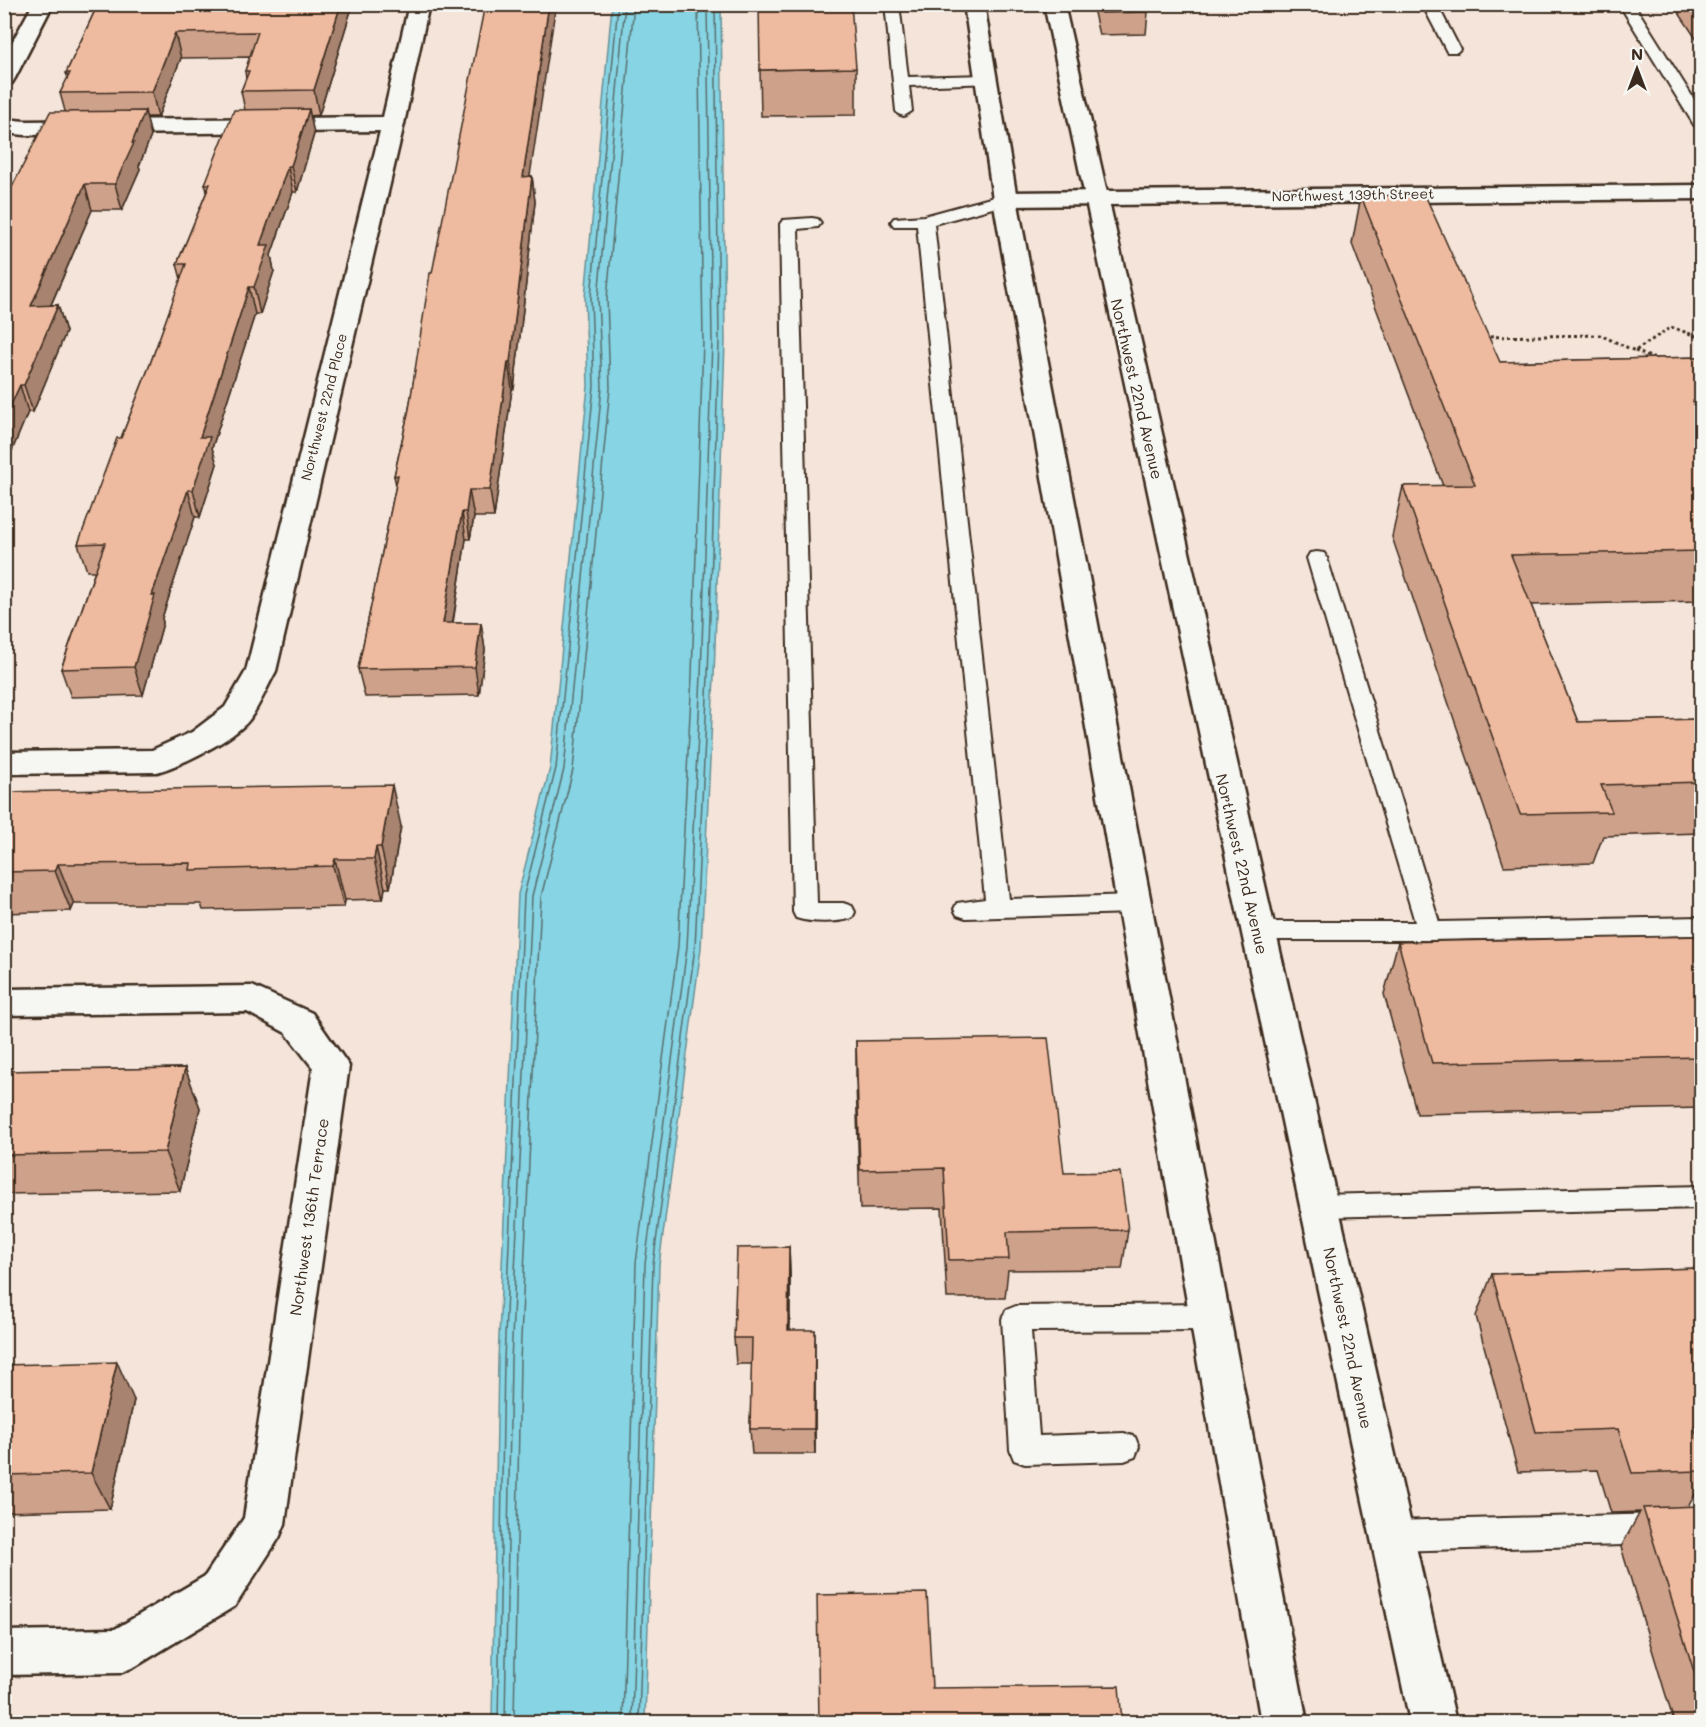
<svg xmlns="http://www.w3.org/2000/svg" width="1706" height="1727" viewBox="0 0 1706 1727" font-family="Mali,sans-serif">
<rect width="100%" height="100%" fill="#f4e4d9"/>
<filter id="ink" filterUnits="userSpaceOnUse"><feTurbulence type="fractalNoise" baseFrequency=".0167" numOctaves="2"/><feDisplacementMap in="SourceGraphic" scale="12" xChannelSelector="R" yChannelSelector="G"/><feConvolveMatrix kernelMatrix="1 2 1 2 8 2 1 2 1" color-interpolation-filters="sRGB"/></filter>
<g filter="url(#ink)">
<path fill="#86d4e4" stroke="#689095" stroke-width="1.5" d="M612 5H721L725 341 714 676 701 948 659 1265 645 1722H492L498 1360 518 894 550 768 588 386 585 297Z"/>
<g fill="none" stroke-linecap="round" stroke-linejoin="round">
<path stroke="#596e6d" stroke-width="1.5" d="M498 1722 504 1360 524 895 556 768 594 386 591 297 618 4
M505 1722 511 1361 532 896 564 769 602 387 598 298 625 4
M514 1722 520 1361 541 897 573 770 610 388 607 298 634 4
M623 1722 636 1263 678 946 692 675 703 341 698 4
M632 1722 645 1264 687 947 701 676 712 341 707 4
M639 1722 653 1265 695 947 708 676 719 341 715 4"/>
<defs>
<path id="lane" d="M885 4H899L908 77 986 75 992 77 994 80 992 83 909 86 912 111 904 116 898 114 896 111Z
M1422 4H1437L1460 49 1457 52H1447Z
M1619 4H1634L1702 112V130L1694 125Z
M1005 194 1011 195 1013 199 1011 203 934 224 1009 899 1133 895 1142 898 1145 904 1142 910 1133 913 966 918 957 915 954 909 957 903 985 899 917 226H894L891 222 894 218 924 216Z
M812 218 818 219 821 223 818 227 798 229 817 903H843L852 906 855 912 852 918C836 923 812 923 796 918L793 912 780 224 783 220Z
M1317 552 1324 553 1327 558 1439 922 1702 917V935L1430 940H1257L1248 937 1245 931 1248 925 1257 922H1415L1307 558 1310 553Z
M1702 1186V1208L1318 1217 1308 1214 1304 1206 1308 1198 1318 1195Z
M1210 1304 1220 1308 1224 1317 1220 1326 1210 1330 1031 1331 1039 1436 1124 1433 1135 1437 1139 1447 1135 1457 1124 1461 1025 1464 1014 1460 1010 1450 1002 1319 1006 1310 1016 1306Z
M1702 1513V1543L1391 1551 1380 1546 1375 1536 1380 1526 1391 1521Z"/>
<path id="street" d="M33 4H53L15 78 12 83 4 84V57Z
M409 4H429L404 124 276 671C267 687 260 705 249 720 233 740 182 765 157 772L4 774V752L152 750 192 732 225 707 246 671 380 131 25 135 4 133V119L25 121 383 117Z
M1702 185V199L1005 206 997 204 993 199 997 194 1005 192Z
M252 986 312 1013 349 1066 285 1524 279 1538 235 1606 136 1666 120 1673 4 1675V1631L115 1629 205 1576 244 1518 313 1068 286 1033 247 1012 4 1015V989Z"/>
<path id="secondary" d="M964 4H984L1017 199 1307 1722H1261L993 199Z
M1044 4H1064L1456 1722H1410Z"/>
</defs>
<use href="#lane" stroke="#3b2a1e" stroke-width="4"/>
<use href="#street" stroke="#3b2a1e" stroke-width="5"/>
<use href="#secondary" stroke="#3b2a1e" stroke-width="5"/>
<path stroke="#3b2a1e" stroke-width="3" stroke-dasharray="3 3" stroke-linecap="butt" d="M1484 337 1600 335 1635 351 1671 327 1702 338
M1635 351 1658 360"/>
<use href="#lane" fill="#f6f6f2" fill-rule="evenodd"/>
<use href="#street" fill="#f6f6f2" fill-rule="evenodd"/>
<use href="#secondary" fill="#f6f6f2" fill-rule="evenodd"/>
</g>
<path fill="#cea18a" stroke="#3b2a1e" stroke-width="1.5" d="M98 4H353L319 115 310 116 314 134 297 192H293L271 255 274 271 260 314H255L212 448 217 464 200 517H195L162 618 163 623 143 695 71 697 61 669 95 571H87L78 544 121 438 149 367 181 279 177 264 207 191 205 184 245 110 241 91 246 79 245 71 250 57 181 58 158 117H146L151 136 139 166 140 169 122 210H92L51 305H58L66 332 33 412H28L4 470 65 111 60 93 68 78 66 73Z
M1092 4H1146L1148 12 1146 34 1099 35Z
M1673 4H1701V46Z
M856 68V115L761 116 760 70Z
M530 176H532L535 202 514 389H512L494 517H474L470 539H466L453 623H481L485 650 479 695 365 697 358 669 396 485 394 476 409 409 432 273Z
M1361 196 1500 362 1701 357V601L1531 605 1578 722 1701 719V833L1603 836 1593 863 1504 866 1392 537 1403 486H1443L1352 244Z
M4 792 401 826 390 888H385L383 899 345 900 344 907 203 910 201 904H74L71 911 4 913Z
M1701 936V1108L1417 1114 1384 994 1398 942Z
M856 1041 1064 1173 1128 1230 1122 1269 1008 1270 1005 1298H947L942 1208 860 1209 856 1081Z
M185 1068 200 1108 180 1191 4 1194V1071Z
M789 1247 790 1274V1330L815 1356V1454H752L750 1429 752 1364H736L734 1338Z
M1701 1268V1484L1688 1507 1701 1506V1722H1674L1621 1547 1640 1512 1611 1513 1598 1470 1518 1472 1476 1316 1492 1274Z
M4 1365 134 1400 110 1509 4 1512Z"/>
<path fill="#a78370" stroke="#3b2a1e" stroke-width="1.5" d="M341 4H353L319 115 314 90Z
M549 4H556L526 202 523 177Z
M175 33 181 58 158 117 152 92Z
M309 109 314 134 297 192 291 166Z
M145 111 151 136 139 166 140 169 122 210 115 184Z
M288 166 293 192 271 255 274 271 260 314 254 287 260 245Z
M532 176 535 202 514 389 510 362Z
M85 184 92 210 39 332 31 306Z
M249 287 255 314 212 448 217 464 200 517 193 490 200 437Z
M58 305 66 332 33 412 24 385Z
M508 362 512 389 494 517 490 490Z
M20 385 28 412 4 470V420Z
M188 490 195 517 162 618 163 623 143 695 134 667 152 595Z
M469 490 474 517 470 539 466 512Z
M462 512 466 539 448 651 443 623Z
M481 623 485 650 479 695 475 667Z
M392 785 401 826 390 888 381 847Z
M376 847 385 888 383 899 374 859Z
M335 859 345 900 344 907 333 866Z
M58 864 74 904 71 911 55 871Z
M185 1068 200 1108 180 1191 165 1152Z
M789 1247 790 1274 789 1357 788 1330Z
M815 1330V1454L814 1429Z
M117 1362 134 1400 110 1509 91 1473Z"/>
<path fill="#efbba0" stroke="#3b2a1e" stroke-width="1.5" d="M98 4H341L314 90 241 91 249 71H245L258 32 175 33 152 92 60 93 70 73H66Z
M485 4H549L523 177 532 176 510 362H508L490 490H469L466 512H462L443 623H481L475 667 358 669 398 475 394 476 409 409 430 273H432Z
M759 4H851L856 68 760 70Z
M1099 4H1146L1148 12 1101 13Z
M309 109 291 166H288L260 245H269L254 287H249L200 437H210L193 490H188L152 595H155L134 667 61 669 105 543 78 544 117 438H121L149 367 186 264H177L210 184H205L234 110Z
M145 111 132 143H134L115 184H85L31 306 58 305 24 385H20L4 420V203L50 112Z
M1425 195 1500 362 1701 357V400L1693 401 1701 416V551L1511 555 1578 722 1701 719V782L1601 785 1612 812 1520 814 1403 486 1475 485 1361 196Z
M392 785 381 847H376L374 859H335L333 866 228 869 190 870 191 863 58 864 55 871 4 872V792Z
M1701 936V1057L1432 1063 1398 942Z
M1048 1038 1064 1173 1120 1172 1128 1230 1007 1232 1009 1259 949 1260 944 1168 860 1170 856 1041Z
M185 1068 165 1152 4 1155V1071Z
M789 1247 788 1330H815L814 1429H750L752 1338H734L737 1248Z
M1701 1268V1427H1694L1701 1449V1471L1632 1473 1618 1429 1536 1432 1492 1274Z
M117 1362 91 1473 4 1475V1365Z
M1701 1506V1694L1643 1508Z
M927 1593 932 1688 1119 1686 1122 1722H819L817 1595Z"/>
</g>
<g text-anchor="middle" stroke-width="4.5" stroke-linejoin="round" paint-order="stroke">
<g font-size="14" fill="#3b2a1e" stroke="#f6f6f2">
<text transform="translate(1353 195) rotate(-1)" y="5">Northwest 139th Street</text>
<text transform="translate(324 407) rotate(-76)" y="5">Northwest 22nd Place</text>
</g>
<g font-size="16" fill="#3b2a1e" stroke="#f6f6f2">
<text transform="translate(1137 389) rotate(77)" y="6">Northwest 22nd Avenue</text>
<text transform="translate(1242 864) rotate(77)" y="6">Northwest 22nd Avenue</text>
<text transform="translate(309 1217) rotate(-82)" y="6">Northwest 136th Terrace</text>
<text transform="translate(1348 1338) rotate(78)" y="6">Northwest 22nd Avenue</text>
</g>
</g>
<rect width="1706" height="1727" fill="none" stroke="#f6f6f2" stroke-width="24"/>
<rect x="12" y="12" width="1682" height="1703" fill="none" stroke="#3b2a1e" stroke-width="2" filter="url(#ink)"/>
<g transform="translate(1637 69)" stroke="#f6f6f2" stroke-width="4.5" paint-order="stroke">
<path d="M0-4.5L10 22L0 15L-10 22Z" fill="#3b2a1e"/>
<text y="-9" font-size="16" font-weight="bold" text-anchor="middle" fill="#3b2a1e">N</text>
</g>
</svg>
